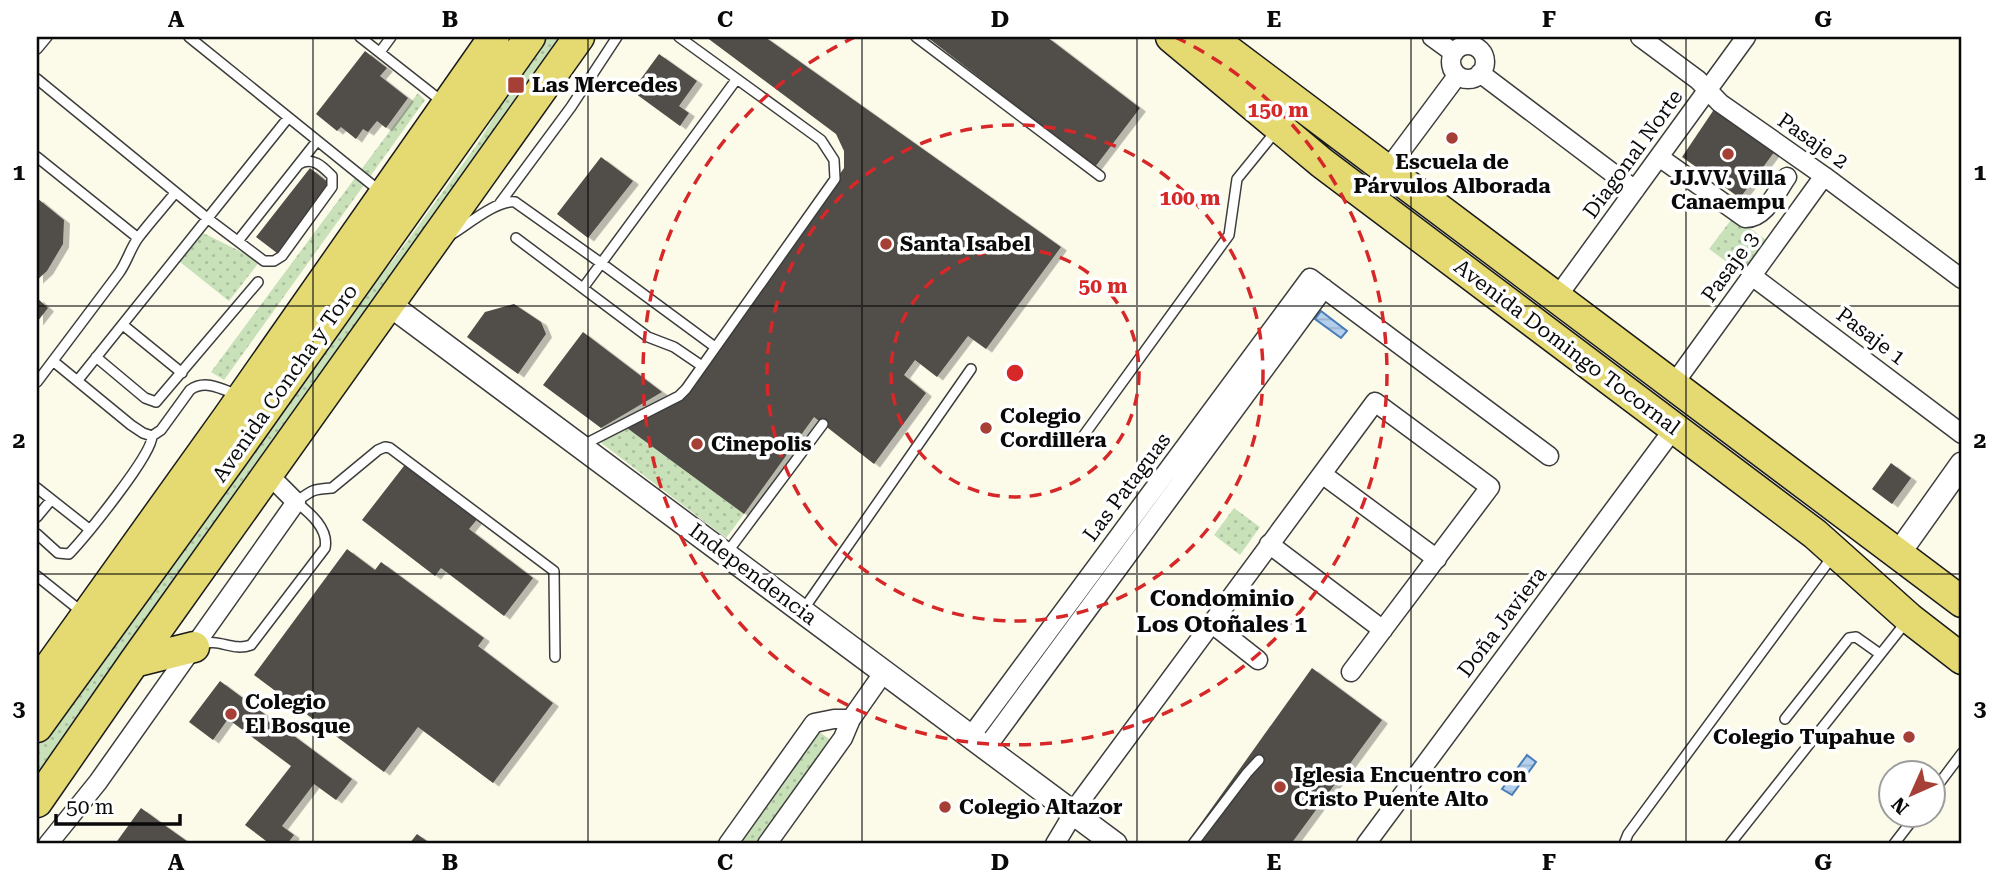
<svg xmlns="http://www.w3.org/2000/svg" width="1999" height="881" viewBox="0 0 1999 881" font-family="'Roboto Serif',serif">
<defs>
<pattern id="grass-dots" width="8" height="8" patternUnits="userSpaceOnUse" patternTransform="scale(1.75)"><rect width="8" height="8" fill="#c8e1b9"/><path d="M2 2h.1M6 6h.1" fill="none" stroke="#aac09e" stroke-width="1.8" stroke-linecap="round"/></pattern>
<pattern id="water-rules" width="6" height="5" patternUnits="userSpaceOnUse" patternTransform="scale(1.75)"><rect width="6" height="5" fill="#b5d0ed"/><path d="M0 2.5h6" fill="none" stroke="#9ab1ca"/></pattern>
<filter id="shadow"><feDropShadow dx="6" dy="3.5" stdDeviation="0" flood-color="#0004"/></filter>
</defs>
<rect width="100%" height="100%" fill="#fcfbea"/>
<path fill="url(#grass-dots)" d="M543 37H569L37 785V742L343 318 395 258 478 143Z
M418 93 425 100 224 380 211 372Z
M1734 216 1766 240 1742 273 1709 249Z
M203 233 260 261 229 301 180 262Z
M627 428 744 514 726 538 600 442Z
M1234 508 1260 527 1240 555 1214 535Z
M818 731 832 741 758 844H738Z"/>
<path fill="url(#water-rules)" stroke="#477cb9" stroke-width="2" d="M1321 311 1347 331 1341 338 1315 319Z
M1527 755 1536 762 1512 795 1502 789Z"/>
<path fill="#514d48" filter="url(#shadow)" d="M706 37H765L1061 247 986 349 968 336 937 377 915 360 904 375 926 393 874 464 814 417 744 514 627 428 682 398 844 168V151L836 134Z
M927 37H1047L1140 108 1095 167Z
M365 51 387 68 380 76 408 98 386 128 377 121 368 132 363 129 356 139 341 127 337 131 316 114Z
M659 54 697 81 679 106 689 113 680 126 632 91Z
M1715 108 1775 151 1740 198 1682 157Z
M601 157 633 181 588 238 557 214Z
M310 168 330 184 277 253 256 237Z
M37 198 64 220 63 244 47 271 37 280Z
M37 298 48 308 37 322Z
M514 304 541 322 546 334 518 374 467 337 485 312Z
M583 332 662 392 601 428 543 385Z
M407 462 479 517 469 529 533 578 504 616 441 568 435 576 362 520Z
M1891 463 1911 478 1892 504 1872 489Z
M347 549 375 570 381 562 484 638 478 646 553 703 493 783 418 727 384 772 254 675Z
M1312 668 1382 720 1291 844H1186Z
M220 681 352 779 336 800 314 784 282 826 294 835 287 844H270L245 825 291 766 228 719 213 740 189 722Z
M141 808 167 827 191 844H158L155 842 154 844H115Z
M417 834 431 844H409Z"/>
<g fill="none" stroke-linecap="round" stroke-linejoin="round">
<defs>
<path id="service" d="M189 37 381 192
M360 37 444 103
M916 37 1100 176
M37 49 47 37
M380 52 391 37
M37 79 207 218 264 261H274L282 256 332 187V176C323 167 313 156 299 164
M37 157 138 238
M500 203 571 107 617 37
M452 234C467 225 498 199 515 202L601 263 715 347
M516 238 648 337 674 347 702 366
M238 241 317 141
M583 288 736 80
M123 325 182 373
M96 357 145 398 156 402 258 282
M53 361 131 425 143 433 152 436
M78 380 288 118
M37 382 119 273C127 262 130 249 138 238 150 222 163 208 175 193
M1084 435 1229 235 1237 179 1276 131
M583 445 679 396 686 389 835 179 834 160 821 140 679 37
M37 488 89 529
M37 517 51 500
M37 534 58 553 69 554C85 537 153 454 152 436L161 430 190 390C205 379 222 389 237 395
M726 554 823 424
M37 576 82 612
M803 610 971 369
M199 645C220 637 231 652 251 645L325 548C329 529 310 513 296 502 312 490 313 489 332 488L378 450 385 447 390 448 554 571 555 657
M1785 719 1849 638 1856 637 1880 654
M1932 793 1962 753
M1193 844 1247 773 1259 760
M1624 844 1628 834 1832 557
M1730 844 1906 622
M1894 844 1917 814"/>
<path id="minor" d="M1432 37 1454 53
M1640 37 1698 80 1720 103 1824 176 1962 279
M1451 62a17 17 0 1 1 34 0a17 17 0 1 1-34 0Z
M1480 73 1635 190
M1659 157 1745 218C1765 219 1777 191 1787 177
M1387 170 1457 76
M1752 276 1962 434
M1557 297 1746 37
M1673 385 1824 176
M1322 474 1437 559
M1269 544 1383 630
M1211 623 1258 660
M971 736 1310 278 1549 456
M986 748 1324 288
M48 844 98 782 296 502 268 474
M728 844 814 723 834 719H851
M767 844 843 738 851 719 884 672
M1055 844 1082 799 1375 402 1490 487 1351 672
M1366 844 1675 427"/>
<path id="tertiary" d="M389 304 1115 844
M1898 554 1962 464"/>
<path id="primary" d="M1171 37 1322 163 1815 534 1909 618 1962 659
M1210 37 1962 602
M134 662 194 647
M37 684 228 417 494 37
M37 727 233 456 530 37
M37 802 134 662 579 37"/>
</defs>
<use href="#service" stroke="#3d3d3d" stroke-width="12"/>
<use href="#minor" stroke="#3d3d3d" stroke-width="21"/>
<use href="#tertiary" stroke="#3d3d3d" stroke-width="26"/>
<use href="#primary" stroke="#1b1b1b" stroke-width="33"/>
<use href="#service" stroke="#fff" stroke-width="9"/>
<use href="#minor" stroke="#fff" stroke-width="18"/>
<use href="#tertiary" stroke="#fff" stroke-width="23"/>
<use href="#primary" stroke="#e5d971" stroke-width="30"/>
</g>
<path fill="none" stroke="#0a0a0a" stroke-width="2" stroke-opacity="0.55" d="M313 37V844M588 37V844M862 37V844M1137 37V844M1411 37V844M1686 37V844M37 306H1962M37 574H1962"/>
<g fill="none" stroke="#d62828" stroke-width="3.5" stroke-dasharray="12 9">
<circle cx="1015" cy="373" r="124"/>
<circle cx="1015" cy="373" r="248"/>
<path d="M1175 37A372 372 0 1 1 855 37"/>
</g>
<g fill="#a64036" stroke="#fff" stroke-width="2.5">
<rect x="507" y="76" width="18" height="18" rx="3.5"/>
<circle cx="1452" cy="138" r="7"/>
<circle cx="1728" cy="154" r="7"/>
<circle cx="886" cy="244" r="7"/>
<circle cx="986" cy="428" r="7"/>
<circle cx="697" cy="444" r="7"/>
<circle cx="231" cy="714" r="7"/>
<circle cx="1909" cy="737" r="7"/>
<circle cx="1280" cy="787" r="7"/>
<circle cx="945" cy="807" r="7"/>
</g>
<g text-anchor="middle" stroke-width="7" stroke-linejoin="round" paint-order="stroke">
<g font-size="21" font-weight="bold" fill="#0a0a0a" stroke="#fff" text-anchor="start">
<text x="532" y="92">Las Mercedes</text>
<text x="1452" y="169" text-anchor="middle">Escuela de<tspan x="1452" dy="24">Párvulos Alborada</tspan></text>
<text x="1728" y="185" text-anchor="middle">JJ.VV. Villa<tspan x="1728" dy="24">Canaempu</tspan></text>
<text x="900" y="251">Santa Isabel</text>
<text x="1000" y="423">Colegio<tspan x="1000" dy="24">Cordillera</tspan></text>
<text x="711" y="451">Cinepolis</text>
<text x="245" y="709">Colegio<tspan x="245" dy="24">El Bosque</tspan></text>
<text x="1895" y="744" text-anchor="end">Colegio Tupahue</text>
<text x="1294" y="782">Iglesia Encuentro con<tspan x="1294" dy="24">Cristo Puente Alto</tspan></text>
<text x="959" y="814">Colegio Altazor</text>
</g>
<g font-size="21" fill="#0a0a0a" stroke="#fff">
<text transform="translate(1813 141) rotate(35)" y="7">Pasaje 2</text>
<text transform="translate(1633 154) rotate(-54)" y="7">Diagonal Norte</text>
<text transform="translate(1730 267) rotate(-54)" y="7">Pasaje 3</text>
<text transform="translate(1871 336) rotate(37)" y="7">Pasaje 1</text>
<text transform="translate(1567 347) rotate(37)" y="7">Avenida Domingo Tocornal</text>
<text transform="translate(285 383) rotate(-55)" y="7">Avenida Concha y Toro</text>
<text transform="translate(1127 487) rotate(-53)" y="7">Las Pataguas</text>
<text transform="translate(753 574) rotate(37)" y="7">Independencia</text>
<text transform="translate(1502 622) rotate(-53)" y="7">Doña Javiera</text>
</g>
<g font-size="23" font-weight="bold" fill="#0a0a0a" stroke="#fff">
<text x="1222" y="606">Condominio<tspan x="1222" dy="26">Los Otoñales 1</tspan></text>
</g>
</g>
<circle cx="1015" cy="373" r="10" fill="#d62828" stroke="#fff" stroke-width="3.5"/>
<g font-size="21" text-anchor="middle" font-weight="bold" fill="#d62828" stroke="#fff" stroke-width="7" stroke-linejoin="round" paint-order="stroke">
<text x="1278" y="117">150 m</text>
<text x="1190" y="205">100 m</text>
<text x="1103" y="293">50 m</text>
</g>
<rect width="1999" height="881" fill="none" stroke="#ffffff" stroke-width="77"/>
<g transform="translate(1912 794) rotate(225)"><circle r="33" fill="#ffffff" stroke="#9d9d9d" stroke-width="2"/>
<path d="M0-5L12 26L0 18L-12 26Z" fill="#a64036"/>
<text y="-10" font-size="19" font-weight="bold" text-anchor="middle" fill="#0a0a0a">N</text>
</g>
<path d="M56 814v10h124v-10" fill="none" stroke="#0a0a0a" stroke-width="3.5"/>
<text x="66" y="814" font-size="21" fill="#0a0a0a" stroke="#ffffff" stroke-width="5" paint-order="stroke">50 m</text>
<rect x="38" y="38" width="1922" height="804" fill="none" stroke="#0a0a0a" stroke-width="2.5"/>
<g font-size="23" text-anchor="middle" font-weight="bold" fill="#0a0a0a">
<text x="176" y="27">A</text>
<text x="450" y="27">B</text>
<text x="725" y="27">C</text>
<text x="1000" y="27">D</text>
<text x="1274" y="27">E</text>
<text x="1549" y="27">F</text>
<text x="1823" y="27">G</text>
<text x="19" y="180">1</text>
<text x="1980" y="180">1</text>
<text x="19" y="448">2</text>
<text x="1980" y="448">2</text>
<text x="19" y="716">3</text>
<text x="1980" y="716">3</text>
<text x="176" y="870">A</text>
<text x="450" y="870">B</text>
<text x="725" y="870">C</text>
<text x="1000" y="870">D</text>
<text x="1274" y="870">E</text>
<text x="1549" y="870">F</text>
<text x="1823" y="870">G</text>
</g>
</svg>
